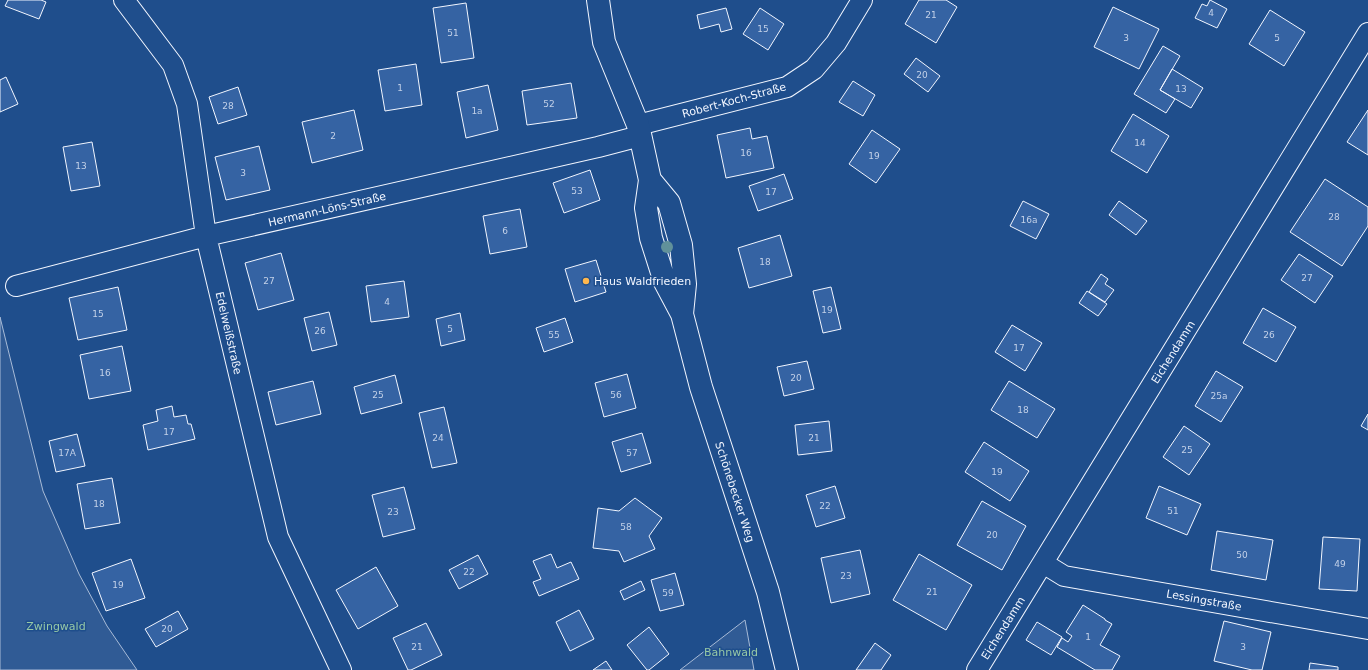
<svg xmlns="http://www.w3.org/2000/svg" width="1368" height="670" viewBox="0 0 1368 670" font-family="'DejaVu Sans',sans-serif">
<rect width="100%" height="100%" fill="#1f4e8c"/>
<path fill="#305b95" stroke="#a8bbd7" d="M0 317 43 491 79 574 107 626 137 670H0Z
M745 620 754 670H680Z"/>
<path fill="#3563a3" stroke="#f2f6ff" d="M8 0H41L46 2 39 19 5 6Z
M919 0H946L957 7 936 43 905 24Z
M1210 0 1227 9 1217 28 1195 18 1202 4 1207 6Z
M466 3 474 58 441 63 433 8Z
M1113 7 1159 29 1139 69 1094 47Z
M726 8 732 29 721 32 719 24 700 29 697 15Z
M760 8 784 24 768 50 743 34Z
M1270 10 1305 32 1284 66 1249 44Z
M1163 46 1180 56 1160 90 1175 99 1166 113 1134 94Z
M916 58 940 76 928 92 904 74Z
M416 64 422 105 385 111 378 70Z
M1172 69 1203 88 1191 108 1160 90Z
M6 77 18 104 0 112V80Z
M853 81 875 95 863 116 839 102Z
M571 83 577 118 527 125 522 91Z
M488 85 498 130 466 138 457 92Z
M238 87 247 115 218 124 209 97Z
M354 110 363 150 312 163 302 122Z
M1368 110V155L1347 142Z
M1133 114 1169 136 1147 173 1111 151Z
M750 128 752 139 767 136 774 168 726 178 717 135Z
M872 130 900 149 876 183 849 164Z
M92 142 100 186 71 191 63 147Z
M259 146 270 190 226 200 215 157Z
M590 170 600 200 564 213 553 183Z
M784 174 793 199 758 211 749 186Z
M1325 179 1368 207V226L1342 266 1290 232Z
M1023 201 1049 214 1036 239 1010 226Z
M1119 201 1147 221 1136 235 1109 215Z
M520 209 527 247 490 254 483 216Z
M780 235 792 276 749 288 738 248Z
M281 253 294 300 258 310 245 263Z
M1299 254 1333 276 1315 303 1281 280Z
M596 260 606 292 575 302 565 269Z
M1101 274 1108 279 1105 284 1114 290 1105 302 1089 292Z
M404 281 409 317 371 322 366 286Z
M118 287 127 330 78 340 69 298Z
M831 287 841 329 823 333 813 291Z
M1087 291 1107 304 1098 316 1079 303Z
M1263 308 1296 327 1276 362 1243 343Z
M329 312 337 345 312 351 304 318Z
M460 313 465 340 441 346 436 319Z
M565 318 573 342 544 352 536 328Z
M1012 325 1042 343 1025 371 995 352Z
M122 346 131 391 89 399 80 355Z
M807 361 814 389 784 396 777 367Z
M1216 371 1243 387 1221 422 1195 406Z
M627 374 636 408 604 417 595 383Z
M395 375 402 403 361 414 354 387Z
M313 381 321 414 276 425 268 392Z
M1009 381 1055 409 1037 438 991 410Z
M172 406 174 417 186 415 188 424H191L195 439 148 450 143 425 158 421 156 410Z
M444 407 457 463 432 468 419 413Z
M1368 414V430L1361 426Z
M829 421 832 451 798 455 795 425Z
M1184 426 1210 444 1189 475 1163 457Z
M642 433 651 463 621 472 612 442Z
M77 434 85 466 56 472 49 441Z
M984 442 1029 471 1010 501 965 472Z
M112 478 120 523 85 529 77 484Z
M835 486 845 518 816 527 806 495Z
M1159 486 1201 504 1187 535 1146 518Z
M404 487 415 529 383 537 372 495Z
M635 498 662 518 649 536 655 549 624 562 619 551 593 548 598 508 619 511Z
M982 501 1026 526 1002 570 957 545Z
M1217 531 1273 540 1266 580 1211 570Z
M1323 537 1360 539 1357 591 1319 589Z
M860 550 870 594 831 603 821 558Z
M551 554 557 568 571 562 579 579 539 596 533 582 541 579 533 561Z
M919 554 972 585 946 630 893 600Z
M478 555 488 574 459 589 449 570Z
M131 559 145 598 106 611 92 573Z
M376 567 398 606 358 629 336 590Z
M675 573 684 605 660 611 651 580Z
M641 581 645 590 624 600 620 591Z
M1083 605 1105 619V620L1112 624 1100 645 1120 656 1112 670H1095L1057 647 1062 638 1068 642 1072 636 1066 632Z
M579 610 594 639 570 651 556 622Z
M178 611 188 629 156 647 145 629Z
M1224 621 1271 632 1262 670H1252L1214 661Z
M1037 622 1062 637 1051 655 1026 640Z
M426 623 442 655 411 670H408L393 638Z
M649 627 669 654 649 670H647L627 645Z
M875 643 891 655 881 670H856Z
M606 661 612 670H593Z
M1310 663 1338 667V670H1309Z"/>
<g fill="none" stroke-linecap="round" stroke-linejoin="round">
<defs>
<path id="minor" d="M124 0 173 65 187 104 206 236 278 537 341 670
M638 125 787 87 814 69 836 43 862 0
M16 286 206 236 598 147 640 136
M1043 563 1064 576 1368 629
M977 670 1368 33"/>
<path id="tertiary" d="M598 0 604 42 638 125 650 180 646 208 651 238 665 282 682 314 701 387 768 592 787 670
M650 180 669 203 681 245 685 284 682 314"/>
</defs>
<use href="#minor" stroke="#f2f6ff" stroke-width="22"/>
<use href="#tertiary" stroke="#f2f6ff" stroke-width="24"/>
<use href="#minor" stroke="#1f4e8c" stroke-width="20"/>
<use href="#tertiary" stroke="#1f4e8c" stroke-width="22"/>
</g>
<circle fill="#61919a" cx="667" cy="247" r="6"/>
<circle fill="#ffb74d" stroke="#1f4e8c" stroke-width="1.5" cx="586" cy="281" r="4"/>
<g text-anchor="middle" stroke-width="3" stroke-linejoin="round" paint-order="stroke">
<g font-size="9" fill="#c3d1e8">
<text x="1211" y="16">4</text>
<text x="931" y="18">21</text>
<text x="763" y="32">15</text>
<text x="453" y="36">51</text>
<text x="1126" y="41">3</text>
<text x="1277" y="41">5</text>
<text x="922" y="78">20</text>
<text x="400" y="91">1</text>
<text x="1181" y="92">13</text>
<text x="549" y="107">52</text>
<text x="228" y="109">28</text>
<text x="477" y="114">1a</text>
<text x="333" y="139">2</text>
<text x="1140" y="146">14</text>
<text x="746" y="156">16</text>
<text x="874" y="159">19</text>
<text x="81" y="169">13</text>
<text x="243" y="176">3</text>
<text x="577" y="194">53</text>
<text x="771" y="195">17</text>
<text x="1334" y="220">28</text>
<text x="1029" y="223">16a</text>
<text x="505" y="234">6</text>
<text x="765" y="265">18</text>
<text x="1307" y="281">27</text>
<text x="269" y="284">27</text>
<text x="387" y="305">4</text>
<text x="827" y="313">19</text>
<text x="98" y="317">15</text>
<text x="450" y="332">5</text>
<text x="320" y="334">26</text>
<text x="554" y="338">55</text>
<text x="1269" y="338">26</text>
<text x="1019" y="351">17</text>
<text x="105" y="376">16</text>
<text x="796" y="381">20</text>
<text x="378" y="398">25</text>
<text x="616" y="398">56</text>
<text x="1219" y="399">25a</text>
<text x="1023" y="413">18</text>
<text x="169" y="435">17</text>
<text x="438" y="441">24</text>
<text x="814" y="441">21</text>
<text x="1187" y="453">25</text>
<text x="67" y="456">17A</text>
<text x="632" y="456">57</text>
<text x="997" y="475">19</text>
<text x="99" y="507">18</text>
<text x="825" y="509">22</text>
<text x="1173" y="514">51</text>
<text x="393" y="515">23</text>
<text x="626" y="530">58</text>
<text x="992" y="538">20</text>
<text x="1242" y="558">50</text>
<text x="1340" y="567">49</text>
<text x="469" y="575">22</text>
<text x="846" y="579">23</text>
<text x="118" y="588">19</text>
<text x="932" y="595">21</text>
<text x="668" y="596">59</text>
<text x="167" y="632">20</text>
<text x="1088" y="640">1</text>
<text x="417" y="650">21</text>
<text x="1243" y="650">3</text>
</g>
<g font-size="11" fill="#f2f6ff" stroke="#1f4e8c">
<text transform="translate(734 100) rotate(-15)" y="4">Robert-Koch-Straße</text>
<text transform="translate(327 209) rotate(-13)" y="4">Hermann-Löns-Straße</text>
<text transform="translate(229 333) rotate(77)" y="4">Edelweißstraße</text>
<text transform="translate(1173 352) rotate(-58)" y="4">Eichendamm</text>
<text transform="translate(735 492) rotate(72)" y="4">Schönebecker Weg</text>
<text transform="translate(1204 600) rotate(10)" y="4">Lessingstraße</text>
<text transform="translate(1003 628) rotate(-58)" y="4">Eichendamm</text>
</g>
<g font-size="11" fill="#f2f6ff" stroke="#1f4e8c" text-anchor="start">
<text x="594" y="285">Haus Waldfrieden</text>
</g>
<g font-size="11" fill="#97c8a6" stroke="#1f4e8c">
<text x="56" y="630">Zwingwald</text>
<text x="731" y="656">Bahnwald</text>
</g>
</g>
</svg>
